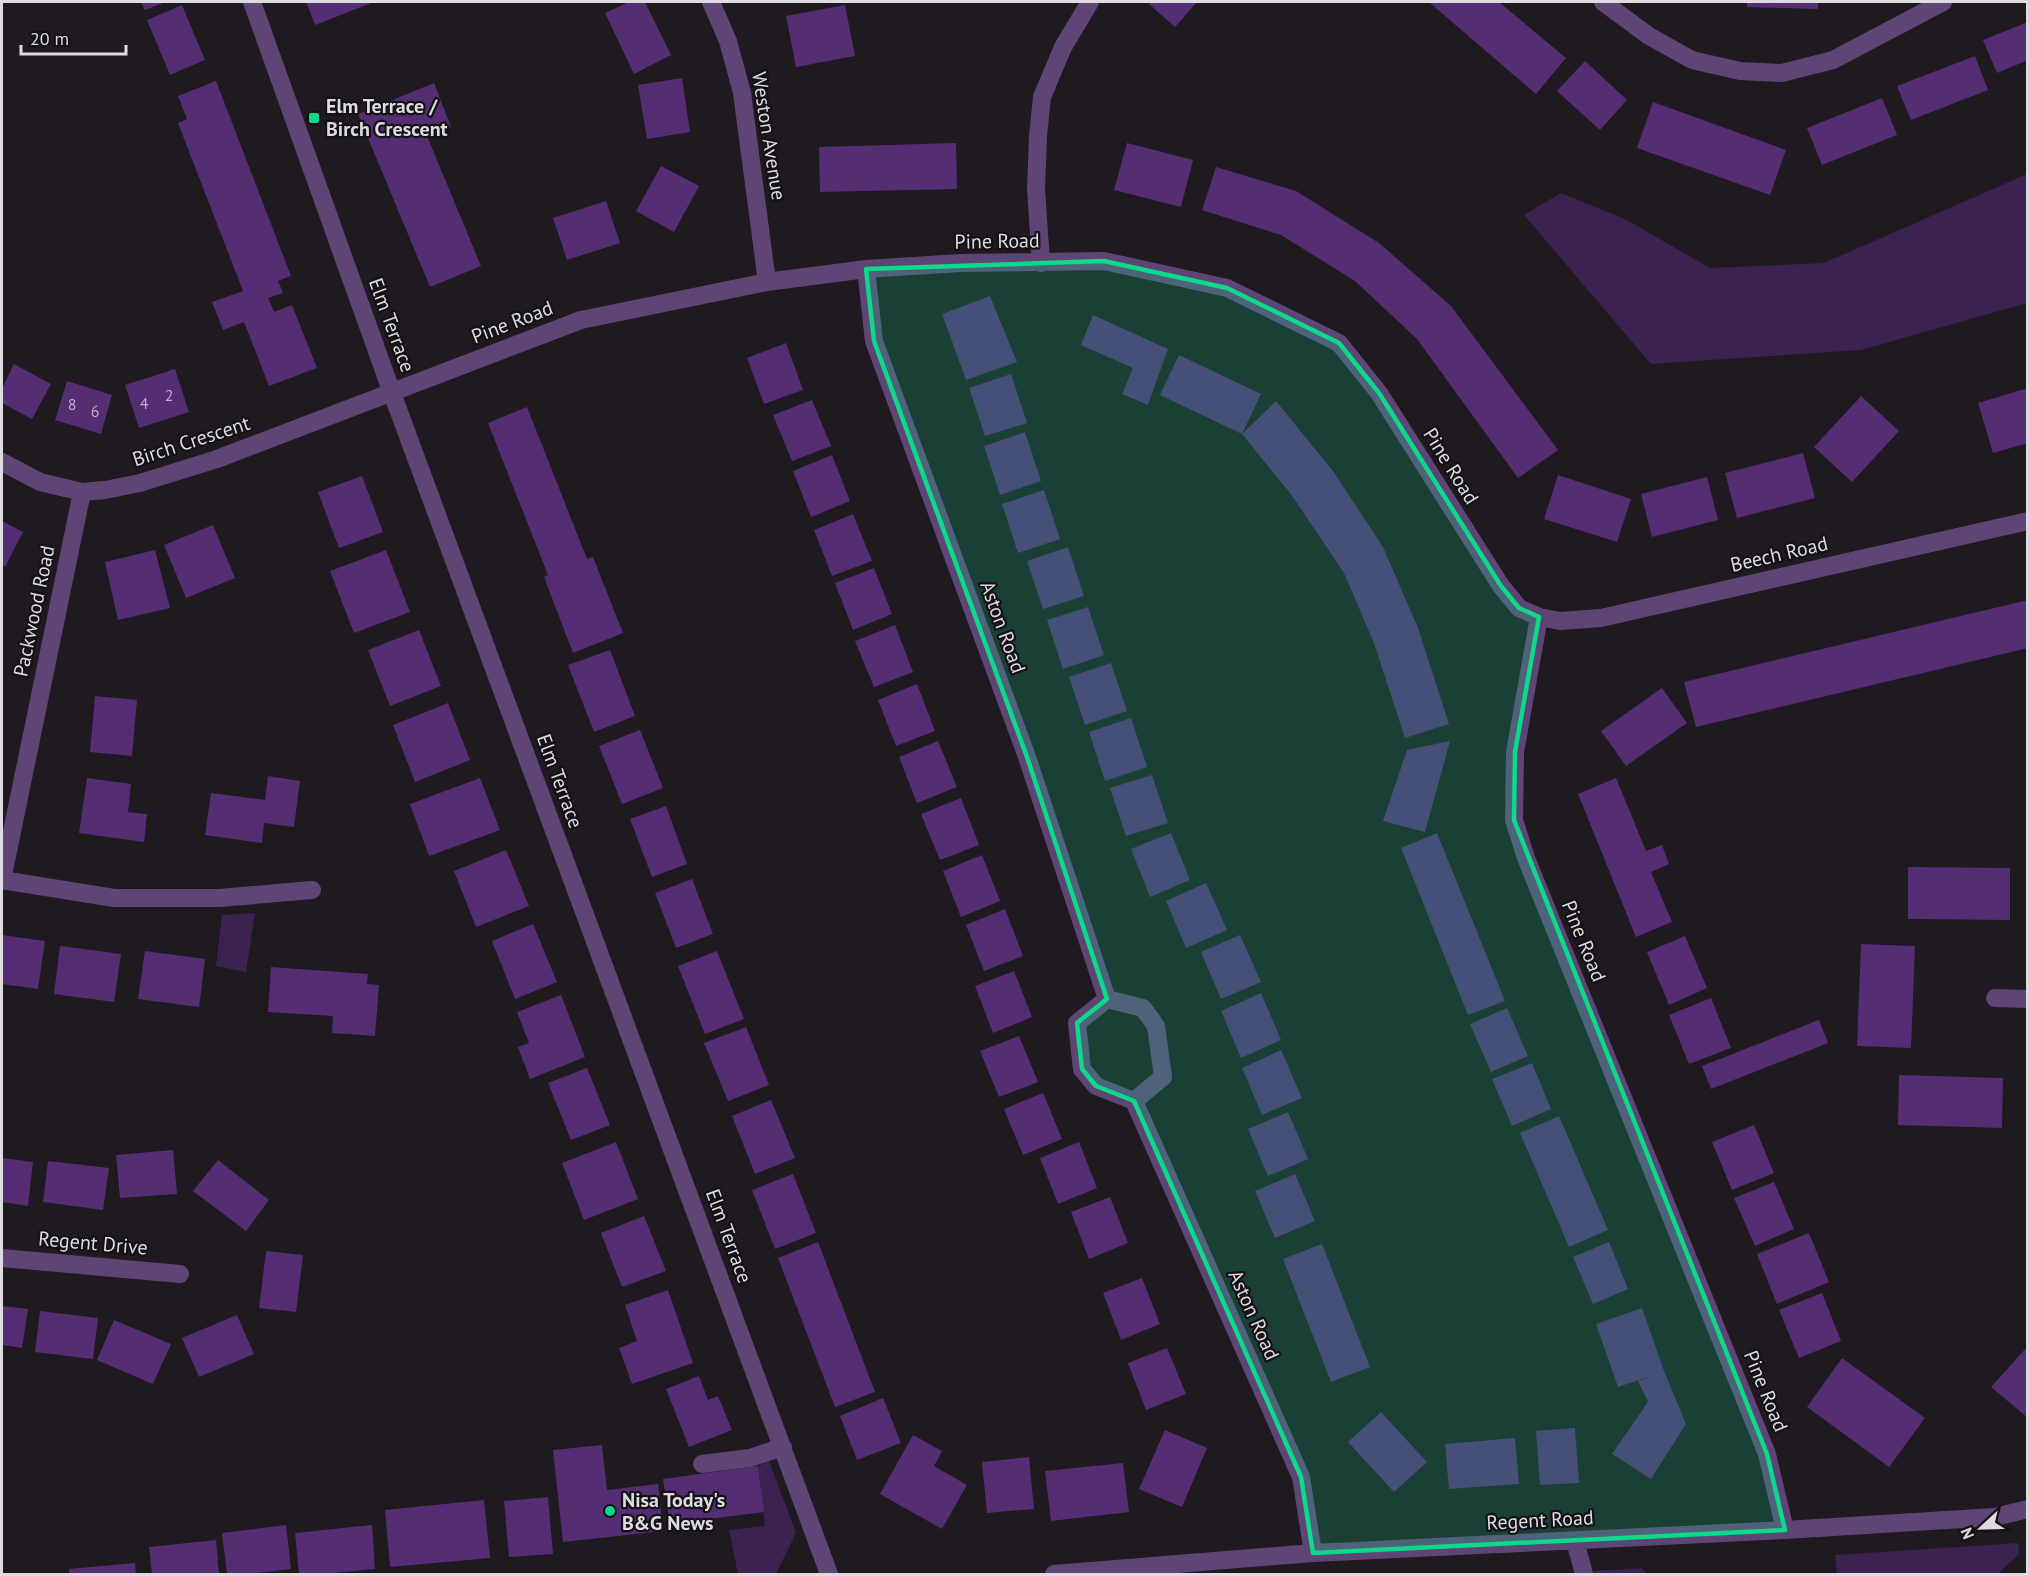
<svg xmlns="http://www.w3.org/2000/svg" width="2029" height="1576" viewBox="0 0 2029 1576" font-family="'PT Sans',sans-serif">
<rect width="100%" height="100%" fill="#1e1a20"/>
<path fill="#3c2151" d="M2027 174V303L1861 350 1651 364 1524 215 1561 193 1627 220 1710 268 1824 263Z
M255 913 246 972 216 966 222 915Z
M769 1461 796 1533 776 1574H738L729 1530 765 1526 758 1466Z
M2018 1543 2019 1554 1998 1574H1837L1835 1555Z
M1642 1568 1646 1574H1594L1593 1571Z"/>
<path fill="#552d73" d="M141 2H166L145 10Z
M306 2H374L315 25Z
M629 2H645L671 55 634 74 605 13Z
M1151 2H1197L1175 27 1149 4Z
M1431 2H1499L1566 58 1536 94 1430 3Z
M1747 2H1818V9L1747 7Z
M182 5 205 60 170 75 147 20Z
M845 5 855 56 796 67 786 16Z
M2028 22V60L1997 73 1983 40Z
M1975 56 1988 90 1911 120 1897 86Z
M1585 61 1627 100 1600 130 1557 91Z
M682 78 690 132 647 139 638 85Z
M216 81 291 276 278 281 283 293 268 298 274 312 292 305 317 368 269 386 244 322 223 330 212 302 243 291 178 123 187 119 178 96Z
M434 83 451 127 427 136 481 266 430 287 358 114Z
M1882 98 1897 135 1822 165 1807 128Z
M1653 102 1786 150 1770 195 1637 148Z
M956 143 957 189 820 192 819 147Z
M1127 143 1193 160 1181 207 1114 190Z
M661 166 699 186 674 232 636 211Z
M1216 167 1296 191 1379 243 1451 306 1558 450 1518 478 1417 339 1355 281 1281 235 1202 210Z
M606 201 620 243 567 260 553 218Z
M990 296 1017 362 966 380 942 314Z
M1093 315 1168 349 1148 405 1122 394 1133 368 1081 345Z
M786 343 803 390 764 404 747 358Z
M1179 355 1261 394 1242 434 1160 395Z
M14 364 51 384 32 419 2 403V389Z
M175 369 189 412 139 428 125 385Z
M1011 374 1027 423 985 436 969 388Z
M67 381 112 395 101 434 55 420Z
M2028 388V443L1993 453 1978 403Z
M1861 396 1899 431 1852 482 1814 447Z
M812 400 831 446 792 461 773 415Z
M1276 401 1333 471 1383 547 1418 628 1449 724 1405 738 1374 643 1344 573 1293 497 1242 434Z
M527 407 587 559 593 557 623 633 573 653 544 577 548 575 488 423Z
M1025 432 1041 481 1000 495 984 446Z
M1803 453 1815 498 1737 518 1725 473Z
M832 455 850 501 811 517 793 471Z
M1558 475 1631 499 1617 542 1544 519Z
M362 476 383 532 339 548 318 492Z
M1707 477 1718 520 1652 537 1641 494Z
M1044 490 1060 539 1018 553 1002 504Z
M853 514 872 561 832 576 814 530Z
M2 521 23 532 5 567 2 565Z
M213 525 235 578 186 598 164 545Z
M1068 547 1084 596 1043 609 1027 561Z
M155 550 170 608 118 620 105 562Z
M386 550 410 612 354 633 330 571Z
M874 568 892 614 853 630 835 583Z
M2028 600V648L1696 727 1684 682Z
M1088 607 1104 655 1063 669 1047 620Z
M895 625 913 672 874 687 855 641Z
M419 630 441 686 390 706 368 650Z
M610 650 635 716 594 732 568 665Z
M1111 663 1127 711 1085 725 1069 677Z
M917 684 935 731 896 746 878 700Z
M1662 688 1687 723 1626 766 1601 731Z
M95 696 137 700 132 756 90 752Z
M448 703 470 760 415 782 393 725Z
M1131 718 1147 767 1105 781 1089 732Z
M640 730 663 788 622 804 599 746Z
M938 741 957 787 917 803 899 757Z
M1450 741 1425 832 1383 821 1407 750Z
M1152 775 1168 823 1126 836 1110 788Z
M268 776 300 781 294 827 264 823 262 843 205 835 211 793 265 800Z
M87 778 131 784 128 812 147 814 144 842 79 833Z
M480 778 500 830 429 856 410 804Z
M1616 778 1646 851 1662 845 1669 864 1651 872 1672 922 1636 937 1578 794Z
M961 798 979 845 940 860 921 814Z
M666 806 687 864 652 877 630 819Z
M1171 833 1190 880 1150 897 1131 849Z
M1437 833 1505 1001 1468 1015 1401 848Z
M506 850 529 906 476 927 454 871Z
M982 855 1000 901 961 917 943 871Z
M1908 867 2010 868V920L1908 919Z
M692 879 713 934 676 948 655 893Z
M1206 883 1227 930 1186 948 1166 901Z
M1005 909 1023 956 984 971 966 925Z
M533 924 557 982 515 999 492 941Z
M2 935 45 941 38 989 2 984Z
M1240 935 1261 982 1221 999 1201 952Z
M1685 936 1707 988 1669 1005 1647 952Z
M1861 944 1915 946 1911 1048 1857 1046Z
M60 946 121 954 114 1002 54 994Z
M145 951 205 959 199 1007 138 999Z
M717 951 744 1019 705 1034 678 966Z
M271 967 368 974 367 984 379 985 375 1036 332 1033 333 1016 268 1012Z
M1014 971 1032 1017 993 1033 975 986Z
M1261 993 1281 1040 1241 1058 1221 1011Z
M561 995 585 1057 530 1079 518 1047 529 1043 517 1012Z
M1711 998 1731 1048 1689 1064 1669 1015Z
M1507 1008 1528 1056 1491 1072 1470 1024Z
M1819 1020 1828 1043 1711 1089 1702 1066Z
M746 1027 769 1085 728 1101 704 1043Z
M1019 1036 1038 1082 999 1097 980 1051Z
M1281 1050 1302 1098 1262 1115 1242 1068Z
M1532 1063 1551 1109 1512 1126 1492 1079Z
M587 1068 610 1125 571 1140 548 1083Z
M1899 1075 2003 1078 2002 1128 1898 1125Z
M1043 1093 1062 1139 1023 1155 1004 1109Z
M771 1100 795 1158 755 1174 732 1116Z
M1288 1112 1308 1159 1268 1176 1248 1129Z
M1559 1116 1608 1230 1569 1247 1520 1133Z
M1754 1125 1774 1173 1732 1190 1712 1142Z
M616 1142 638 1199 584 1220 562 1163Z
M1079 1142 1097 1188 1058 1204 1040 1158Z
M173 1150 177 1194 120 1198 116 1155Z
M2 1158 33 1162 28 1206 2 1202Z
M218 1160 269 1200 246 1231 193 1191Z
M48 1161 109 1168 103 1210 43 1202Z
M793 1174 816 1233 775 1249 752 1190Z
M1295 1174 1315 1221 1275 1238 1255 1191Z
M1774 1182 1794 1229 1755 1246 1734 1198Z
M1110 1197 1128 1243 1089 1259 1071 1212Z
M644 1216 666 1271 622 1287 601 1233Z
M1809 1233 1829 1282 1777 1304 1757 1254Z
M818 1242 875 1392 835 1407 778 1258Z
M1609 1242 1628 1289 1593 1304 1573 1257Z
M1322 1244 1370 1367 1331 1382 1283 1259Z
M266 1251 303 1255 296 1312 259 1308Z
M1142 1278 1160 1324 1121 1340 1103 1293Z
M668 1290 693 1363 632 1384 619 1348 637 1341 625 1305Z
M1822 1293 1841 1341 1799 1358 1779 1310Z
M2 1306 28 1309 22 1348 2 1345Z
M1642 1308 1664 1371 1686 1424 1651 1479 1612 1454 1648 1402 1638 1381 1657 1374 1618 1387 1596 1324Z
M40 1311 98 1318 93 1359 35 1352Z
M237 1315 254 1354 199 1377 182 1338Z
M114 1320 171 1344 153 1384 97 1360Z
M2028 1346V1418L1991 1387Z
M1167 1348 1186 1394 1146 1410 1128 1363Z
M1842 1358 1925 1418 1889 1467 1807 1407Z
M699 1376 708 1400 718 1396 732 1430 689 1447 666 1389Z
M883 1398 901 1443 857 1460 840 1416Z
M1381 1412 1427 1462 1394 1492 1348 1442Z
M1575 1428 1579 1483 1540 1485 1536 1431Z
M1165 1430 1207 1448 1182 1507 1139 1489Z
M913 1435 942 1451 934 1466 967 1485 942 1529 880 1494Z
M1515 1438 1519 1484 1449 1489 1445 1444Z
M602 1445 607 1490 658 1484 663 1531 563 1542 553 1450Z
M1029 1457 1034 1509 987 1513 982 1462Z
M1123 1463 1129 1512 1051 1521 1045 1471Z
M758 1466 764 1512 670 1524 663 1479Z
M548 1497 553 1554 509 1557 504 1501Z
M484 1500 490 1558 390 1567 385 1510Z
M286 1525 291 1569 247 1574H227L222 1533Z
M372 1525 375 1569 321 1574H299L295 1533Z
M216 1540 219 1574H152L149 1547Z
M135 1563 136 1574H69V1569Z"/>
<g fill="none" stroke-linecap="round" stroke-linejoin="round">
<path stroke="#5f4575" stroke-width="18" d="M252 2 392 393 829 1574
M711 2 728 41 742 93 767 282
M1603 2 1649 36 1692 60 1740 71 1782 73 1833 60 1943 2
M1041 263 1036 189 1038 136 1042 97 1063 47 1090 2
M866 269 874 341 1027 757 1107 999
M2 462 40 482 82 492 105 490 140 483 217 459 581 320 767 282 866 269 960 263 1104 261 1227 288 1339 343 1379 393 1501 586 1519 608 1539 617 1515 752 1514 820 1526 858 1767 1454 1785 1530
M1539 617 1560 621 1601 618 2028 521
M2 880 82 492
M2 880 114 898H220L312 890
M1995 998 2028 999
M1134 1101 1163 1077 1156 1026 1143 1008 1107 999 1077 1023 1082 1069 1096 1086 1134 1101 1301 1477 1313 1553
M2 1258 180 1274
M702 1464 750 1458 783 1447
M1575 1541 1584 1574
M1054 1574 1313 1553 1785 1530 1995 1517 2028 1509"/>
</g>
<path fill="#0cd98a" fill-opacity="0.2" stroke="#0cd98a" stroke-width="4.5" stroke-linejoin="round" d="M1104 261 1227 288 1339 343 1379 393 1501 586 1519 608 1539 617 1515 752 1514 820 1767 1454 1785 1530 1313 1553 1301 1477 1134 1101 1096 1086 1082 1069 1077 1023 1107 999 1027 757 874 341 866 269Z"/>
<g fill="#0cd98a" stroke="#141117" stroke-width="2">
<rect x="308" y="112" width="12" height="12" rx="3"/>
<circle cx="610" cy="1511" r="6"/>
</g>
<g text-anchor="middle" stroke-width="4.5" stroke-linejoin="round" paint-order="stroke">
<g font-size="16" fill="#bcb0c5">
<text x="169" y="401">2</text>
<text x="144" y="409">4</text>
<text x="72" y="410">8</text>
<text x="95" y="417">6</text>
</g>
<g font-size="20" font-weight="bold" fill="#dedce0" stroke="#141117" text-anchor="start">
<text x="326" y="113">Elm Terrace /<tspan x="326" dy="23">Birch Crescent</tspan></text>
<text x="622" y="1507">Nisa Today's<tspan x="622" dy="23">B&amp;G News</tspan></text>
</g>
<g font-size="20" fill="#dedce0" stroke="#141117">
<text transform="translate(769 136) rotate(81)" y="7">Weston Avenue</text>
<text transform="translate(997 241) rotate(-1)" y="7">Pine Road</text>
<text transform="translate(512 322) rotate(-21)" y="7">Pine Road</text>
<text transform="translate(392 325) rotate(70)" y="7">Elm Terrace</text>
<text transform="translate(191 441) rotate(-18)" y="7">Birch Crescent</text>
<text transform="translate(1451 466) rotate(58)" y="7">Pine Road</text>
<text transform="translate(1779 554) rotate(-13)" y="7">Beech Road</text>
<text transform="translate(34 611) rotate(-78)" y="7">Packwood Road</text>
<text transform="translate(1003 627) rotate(70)" y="7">Aston Road</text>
<text transform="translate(560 781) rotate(70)" y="7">Elm Terrace</text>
<text transform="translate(1584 941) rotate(68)" y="7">Pine Road</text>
<text transform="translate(729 1236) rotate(70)" y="7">Elm Terrace</text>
<text transform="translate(93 1243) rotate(5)" y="7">Regent Drive</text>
<text transform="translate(1254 1315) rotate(66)" y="7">Aston Road</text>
<text transform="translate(1766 1391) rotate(68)" y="7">Pine Road</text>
<text transform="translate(1540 1520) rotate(-3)" y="7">Regent Road</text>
</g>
</g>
<rect width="2029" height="1576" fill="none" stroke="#dedce0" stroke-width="6"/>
<g transform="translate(1981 1528) rotate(248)" stroke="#141117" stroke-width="4.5" paint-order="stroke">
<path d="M0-4.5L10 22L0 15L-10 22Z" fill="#dedce0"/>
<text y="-9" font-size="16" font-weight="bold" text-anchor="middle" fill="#dedce0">N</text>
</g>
<path d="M21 45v9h105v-9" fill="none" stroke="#dedce0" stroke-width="3"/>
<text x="30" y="45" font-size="18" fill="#dedce0" stroke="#141117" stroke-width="4.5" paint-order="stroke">20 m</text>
</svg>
